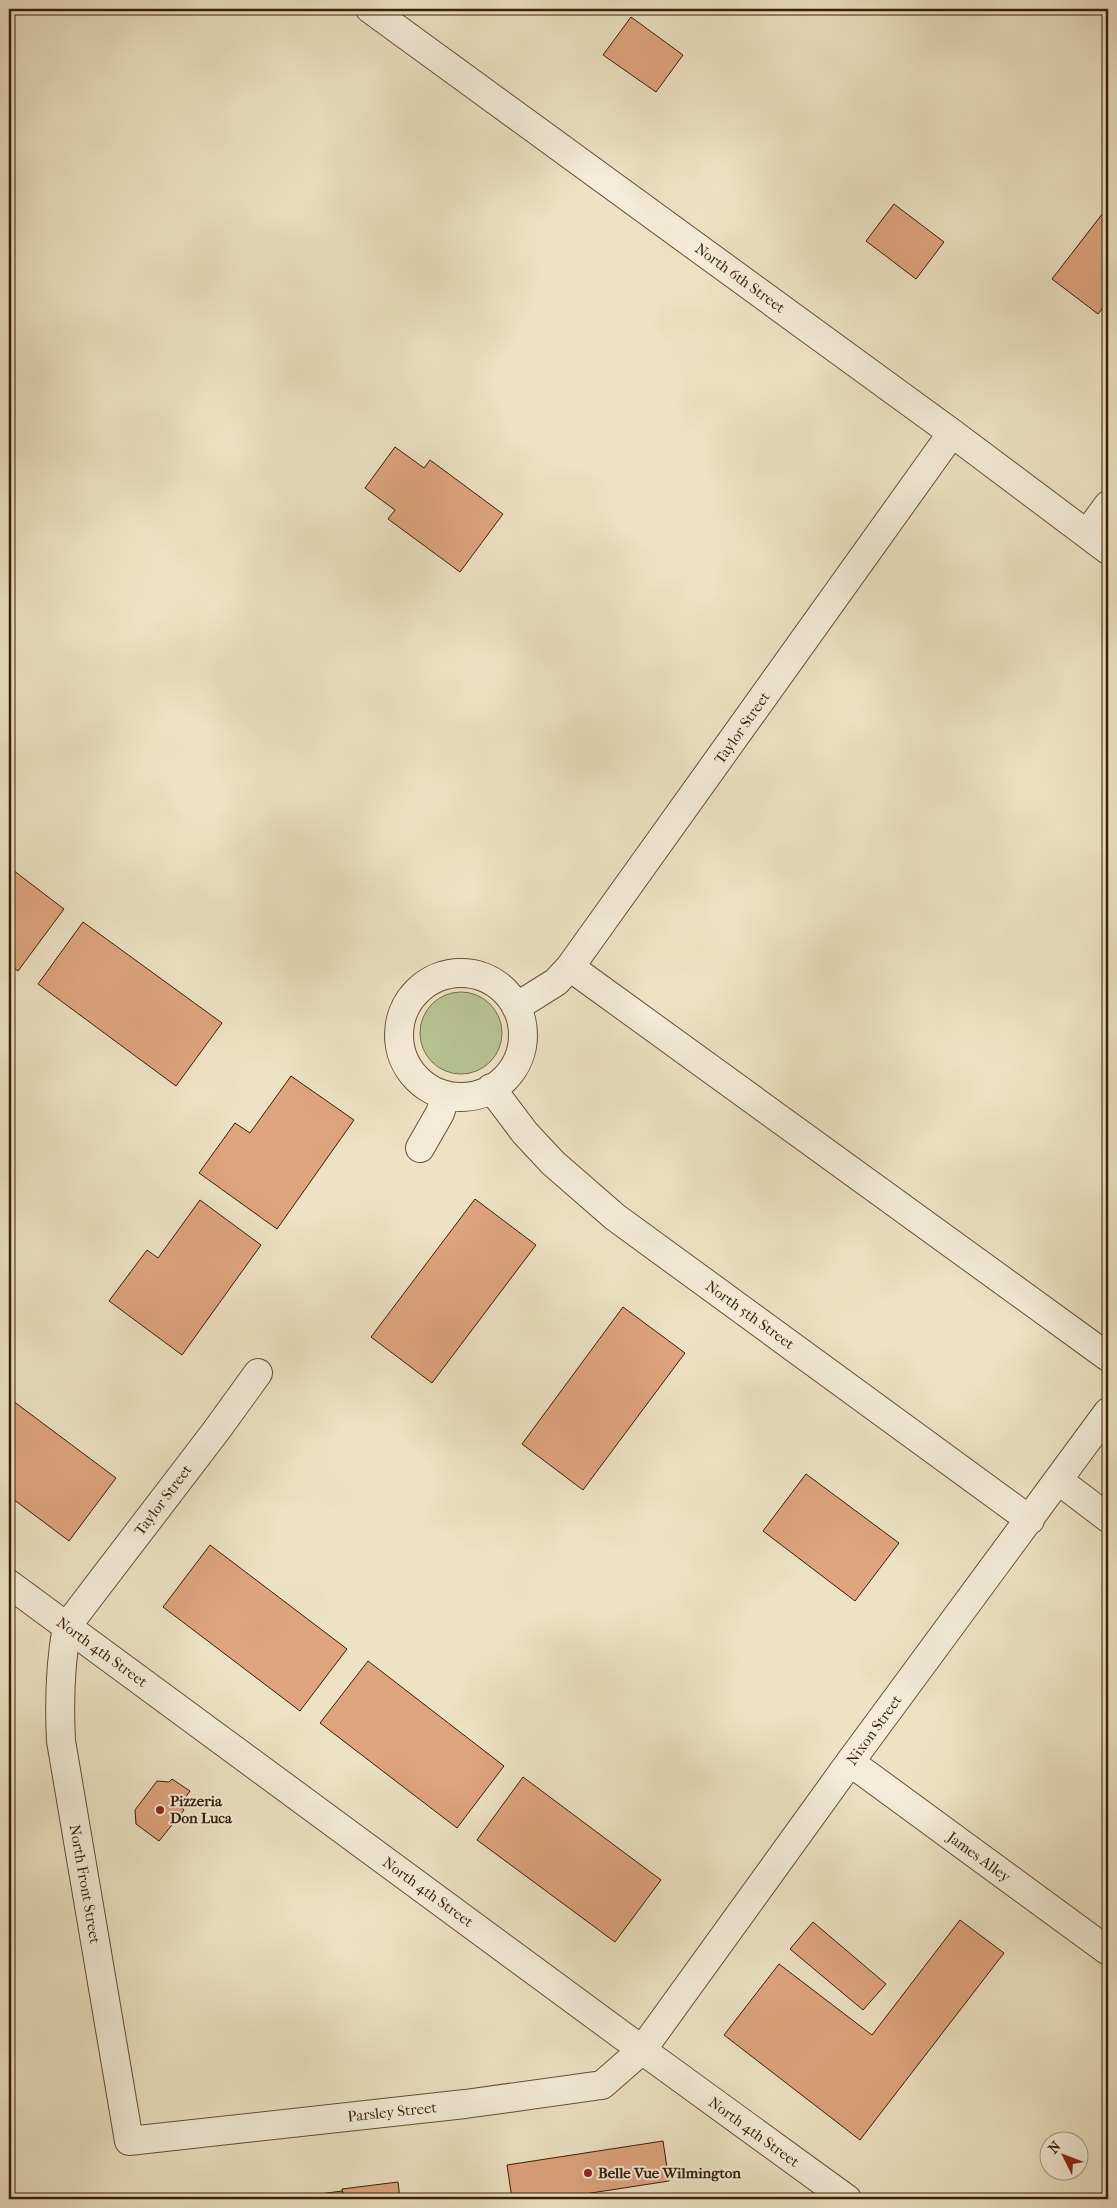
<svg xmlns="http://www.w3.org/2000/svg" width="1117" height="2208" viewBox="0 0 1117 2208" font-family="'IM FELL French Canon',serif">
<rect width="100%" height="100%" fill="#ede2c3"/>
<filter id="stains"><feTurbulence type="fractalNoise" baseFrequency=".004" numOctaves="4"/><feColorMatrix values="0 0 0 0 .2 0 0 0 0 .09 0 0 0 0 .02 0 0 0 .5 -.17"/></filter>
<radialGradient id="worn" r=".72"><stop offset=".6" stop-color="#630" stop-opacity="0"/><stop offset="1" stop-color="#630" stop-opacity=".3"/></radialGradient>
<path fill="#b8c394" stroke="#78704e" d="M420 1033a41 41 0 1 1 82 0a41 41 0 1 1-82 0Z"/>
<path fill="#dea47d" stroke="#391e07" d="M631 17 683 55 656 92 603 55Z
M894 204 944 242 916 279 866 241Z
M1103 213 1108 217V301L1098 314 1052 279Z
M395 447 424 468 430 460 503 514 460 572 388 519 395 510 365 488Z
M9 867 64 909 18 971 9 964Z
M83 922 222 1023 176 1086 38 984Z
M291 1076 354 1120 277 1229 199 1173 235 1123 250 1133Z
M475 1199 536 1245 432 1383 371 1337Z
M200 1200 261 1245 182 1355 109 1301 147 1250 158 1258Z
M623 1307 685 1353 583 1490 522 1444Z
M9 1398 116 1478 69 1541 9 1496Z
M806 1474 899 1543 855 1601 763 1531Z
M210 1545 347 1649 300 1711 163 1607Z
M368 1661 504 1766 457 1828 320 1723Z
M523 1777 661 1880 615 1942 477 1840Z
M172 1779 190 1791 180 1805 184 1810 159 1841 136 1824 135 1810 157 1781 169 1782Z
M960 1920 1004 1953 860 2140 724 2035 779 1964 872 2035Z
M813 1922 886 1984 863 2010 790 1949Z
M663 2141 669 2181 552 2199H512L507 2165Z
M398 2182 400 2199H344L342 2189Z
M342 2191 343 2199H289V2198Z"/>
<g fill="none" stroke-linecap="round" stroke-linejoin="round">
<defs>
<path id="minor" d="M370 9 952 433 1108 550
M1087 534 1108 505
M570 967 1108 1357
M399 1035a62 62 0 1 1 124 0a62 62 0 1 1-124 0Z
M516 1007 556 982 570 967 952 433
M491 1088 525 1133 553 1163 615 1217 1030 1520
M420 1148 440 1113 446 1095
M258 1373 216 1431 67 1626C60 1665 59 1702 61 1741L129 2141 465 2104 602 2085 642 2050 850 1762 1108 1412
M1058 1480 1108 1518
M9 1584 642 2050 847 2199
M850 1762 1108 1951"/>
</defs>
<use href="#minor" stroke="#664f36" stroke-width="30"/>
<use href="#minor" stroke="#f3ecd8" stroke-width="28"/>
</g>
<g fill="#8f2418" stroke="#f3ecd8" stroke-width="2">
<circle cx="160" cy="1810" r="5"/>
<circle cx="588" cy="2173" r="5"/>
</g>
<g text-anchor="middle" stroke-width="4" stroke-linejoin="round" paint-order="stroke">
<g font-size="15" fill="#391e07" stroke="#f3ecd8">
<text transform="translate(740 278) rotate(36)" y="5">North 6th Street</text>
<text transform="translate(742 728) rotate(-55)" y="5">Taylor Street</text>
<text transform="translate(750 1315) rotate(36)" y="5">North 5th Street</text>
<text transform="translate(163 1500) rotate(-53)" y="5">Taylor Street</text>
<text transform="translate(102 1652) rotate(36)" y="5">North 4th Street</text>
<text transform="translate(874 1730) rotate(-54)" y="5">Nixon Street</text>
<text transform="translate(979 1857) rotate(36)" y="5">James Alley</text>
<text transform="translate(85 1884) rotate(80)" y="5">North Front Street</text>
<text transform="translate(428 1892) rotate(36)" y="5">North 4th Street</text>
<text transform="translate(392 2112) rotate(-6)" y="5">Parsley Street</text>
<text transform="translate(754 2132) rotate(36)" y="5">North 4th Street</text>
</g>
<g font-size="15" font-weight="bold" fill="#391e07" stroke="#f3ecd8" text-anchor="start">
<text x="170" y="1806">Pizzeria<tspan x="170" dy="17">Don Luca</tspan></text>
<text x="598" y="2178">Belle Vue Wilmington</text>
</g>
</g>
<rect width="1117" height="2208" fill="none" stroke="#ede2c3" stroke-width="30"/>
<rect x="10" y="10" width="1097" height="2188" fill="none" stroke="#391e07" stroke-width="2.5"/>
<rect x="15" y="15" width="1087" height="2178" fill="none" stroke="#391e07"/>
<g transform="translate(1064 2156) rotate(312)"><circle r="24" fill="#f3ecd8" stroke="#a99a84"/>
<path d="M0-4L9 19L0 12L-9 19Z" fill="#8f2418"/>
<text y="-8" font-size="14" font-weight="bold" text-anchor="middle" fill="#391e07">N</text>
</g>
<rect width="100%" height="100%" filter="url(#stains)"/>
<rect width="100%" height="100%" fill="url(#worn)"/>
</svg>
